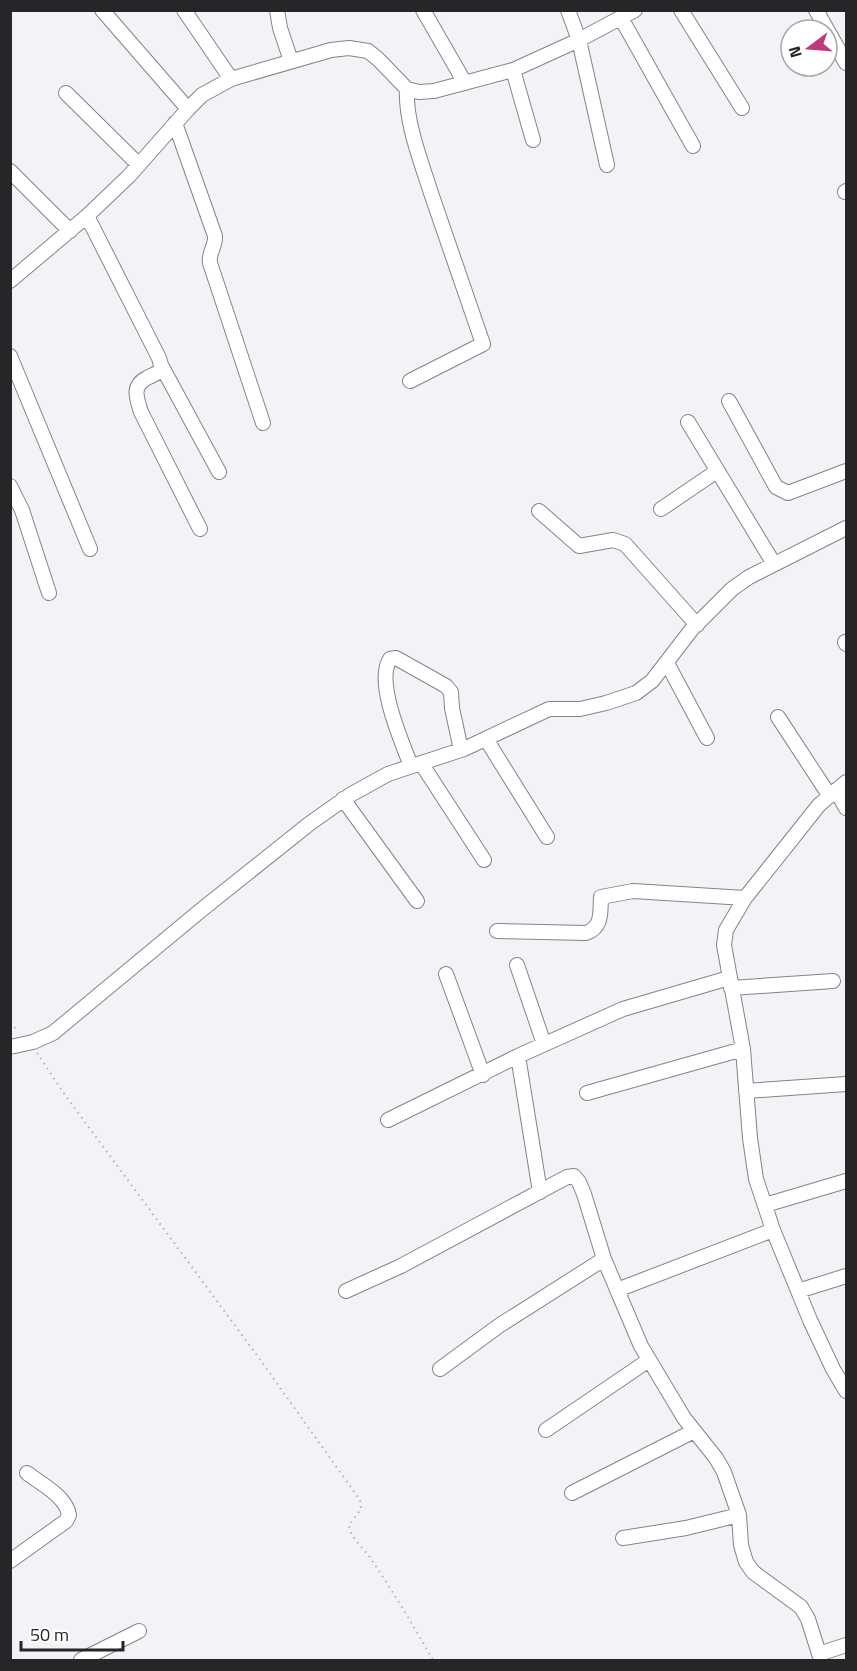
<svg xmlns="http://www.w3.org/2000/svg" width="857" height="1671" viewBox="0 0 857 1671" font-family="'Titillium Web',sans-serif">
<rect width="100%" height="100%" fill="#f2f3f7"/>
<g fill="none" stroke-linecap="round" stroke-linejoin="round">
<defs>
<path id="minor" d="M102 10 188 109
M184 10 231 79
M277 10 280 28 291 61
M423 10 465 83
M568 10 579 40 607 165
M681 10 742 108
M816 10 846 63
M621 18 693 146
M513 70 533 140
M407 89C405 122 422 164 432 196 449 245 466 294 483 344L410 381
M66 93 139 165
M175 123 215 236C216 246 208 253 210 263L263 423
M10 171 70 231
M845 192 846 191
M87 216 159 358 161 365 160 371C156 374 152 375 147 378 131 386 137 399 141 412L200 529
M10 281 87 216 129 176 188 109 202 95 231 79 331 50 349 48 368 51 378 59 407 89 419 92 434 91 513 70 579 40 635 10
M10 356 90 549
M161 365 219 472
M729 401 776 487 788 493 846 471
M688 422 774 564
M10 486 22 510 49 593
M661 509 717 471
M539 511 579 546 613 540 625 544 697 625
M845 642 846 644
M667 663 707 738
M778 717 829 795
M486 739 547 837
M421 763 484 860
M411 766C402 742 375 682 390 659L396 658 446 686 451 692 452 708 461 750
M846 782 819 805 745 898 726 930 724 945 743 1049 750 1138 756 1179 773 1230 810 1320 833 1369 846 1391
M836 790 846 808
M343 799 417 901
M497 931 586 933C603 927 600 912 601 897L633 891 745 898
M517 965 544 1044
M446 974 483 1075
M731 988 833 981
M10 1047 33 1042 53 1033 200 911 309 824 350 795 388 774 464 749 549 709H580L606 703 636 693 652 681 692 629 732 589 749 577 846 528
M518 1056 540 1192
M746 1091 846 1084
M587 1093 743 1049
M388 1120 518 1056 623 1009 729 978
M765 1205 846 1181
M617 1290 773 1230
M346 1291 401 1266 567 1177 574 1176 579 1182 584 1194 604 1259 641 1346 684 1418 716 1458 724 1472 739 1515 741 1545 746 1562 753 1572 801 1607 808 1619 821 1660
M798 1291 846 1276
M440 1369 500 1325 604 1259
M546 1430 649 1360
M572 1493 694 1431
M623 1538 686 1528 739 1515
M10 1561 66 1521 69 1515C66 1496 41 1484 27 1473
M819 1654 846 1645
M81 1660 139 1631"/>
</defs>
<use href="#minor" stroke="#838488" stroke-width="16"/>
<path stroke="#b2b3b6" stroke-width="2" stroke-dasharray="1.5 4.5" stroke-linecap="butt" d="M10 1023 18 1031
M37 1053 65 1095 256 1354 360 1500 361 1509 349 1525C350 1537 362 1547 369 1556 392 1590 413 1625 433 1660"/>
<use href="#minor" stroke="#fff" stroke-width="14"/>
</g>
<rect width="857" height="1671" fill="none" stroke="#262628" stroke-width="24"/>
<g transform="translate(809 48) rotate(254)"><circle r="28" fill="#ffffff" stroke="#a8a8a9" stroke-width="1.5"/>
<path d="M0-4.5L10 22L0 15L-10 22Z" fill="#bf3878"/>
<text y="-9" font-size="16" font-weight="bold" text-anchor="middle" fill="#262628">N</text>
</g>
<path d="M21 1641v9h102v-9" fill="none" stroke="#262628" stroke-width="3"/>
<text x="30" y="1641" font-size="18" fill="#262628" stroke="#ffffff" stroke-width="4.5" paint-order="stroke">50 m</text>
</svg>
